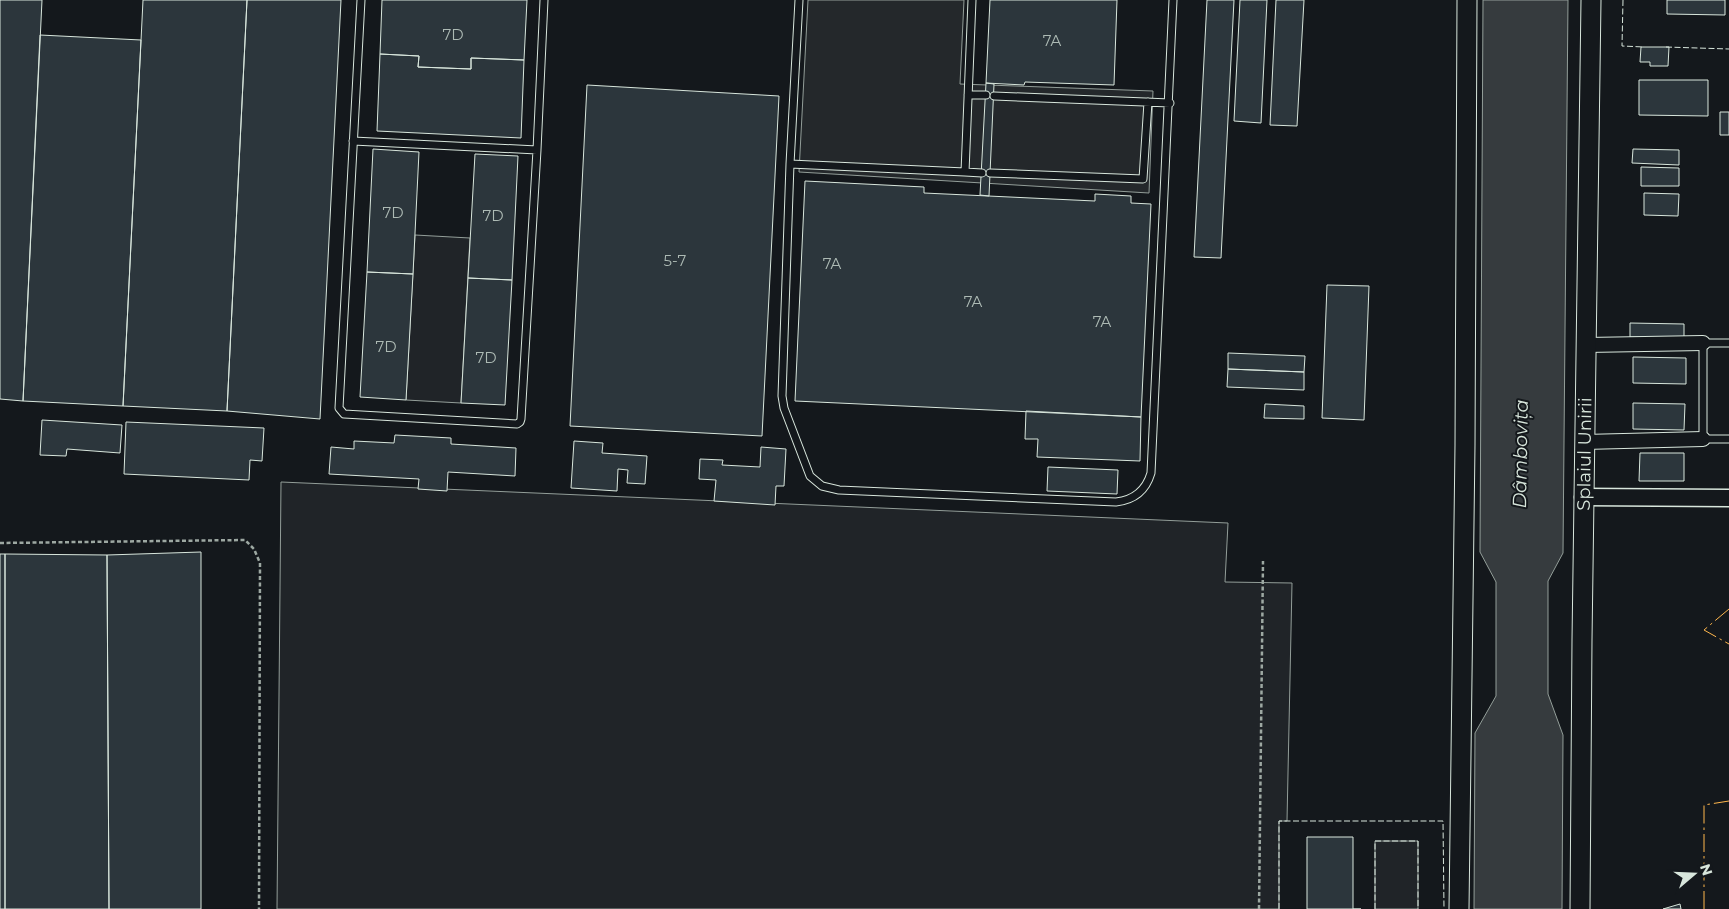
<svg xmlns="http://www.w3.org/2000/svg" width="1729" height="909" viewBox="0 0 1729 909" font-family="Montserrat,sans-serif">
<rect width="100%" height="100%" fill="#14181c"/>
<path fill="#202428" stroke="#939e99" d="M415 235 470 238 461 403 406 400Z
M281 482 1228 523 1225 582 1292 583 1287 821H1279V909H277Z
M1375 841H1418V909H1375Z"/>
<path fill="#24282b" stroke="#939e99" d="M808 0H964L960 84 1153 91 1149 193 799 172Z"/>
<path fill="#363b3e" stroke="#939e99" d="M1483 0H1568L1563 553 1548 581V694L1563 735 1562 909H1474L1475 733 1496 696V582L1480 552Z"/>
<path fill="#2c363c" stroke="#d8e6dc" d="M0 0H42L23 401 0 399Z
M143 0H247L227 411 123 406Z
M247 0H341L320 419 227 411Z
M382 0H527L524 60 471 58V69L418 67 419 56 380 54Z
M990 0H1117L1114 85 1025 82 1024 85 986 83Z
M1207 0H1234L1221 258 1194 257Z
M1240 0H1267L1261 123 1234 121Z
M1276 0H1304L1297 126 1270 125Z
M1667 0H1725V15L1667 14Z
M40 35 141 40 123 406 23 401Z
M1641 47H1669L1668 66H1650V62H1640Z
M380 54 419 56 418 67 471 69V58L524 60 521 138 377 131Z
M1639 80H1708V116L1639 115Z
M986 83 994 84 989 196 980 195Z
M587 85 779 96 762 436 570 426Z
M1720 112H1729V135H1720Z
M373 149 419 152 413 274 367 272Z
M1633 149 1679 150V165L1632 163Z
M475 154 518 156 512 280 468 278Z
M1641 167 1679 168V186H1641Z
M805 181 924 187V193L1095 201V194L1131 196V203L1151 204 1141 417 795 401Z
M1644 193 1679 194 1678 216 1644 215Z
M367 272 413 274 406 400 360 397Z
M468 278 512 280 505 405 461 403Z
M1327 285 1369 286 1364 420 1322 418Z
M1630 323 1684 324V338L1630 337Z
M1228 353 1305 356 1304 372 1228 369Z
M1633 357 1686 358V384L1633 383Z
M1228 369 1304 372V390L1227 387Z
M1633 403 1685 404 1684 430 1633 429Z
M1265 404 1304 406V419L1264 418Z
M1026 411 1141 417 1140 461 1037 457 1038 439H1025Z
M42 420 122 425 120 453 67 449 66 456 40 455Z
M126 422 264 428 262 461 250 460 249 480 124 474Z
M395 435 451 438V444L516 448 515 476 448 472 447 491 418 489 419 479 329 474 331 447 354 449V441L394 443Z
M574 441 603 443 602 453 647 456 645 484 627 483 628 470 618 469 617 491 571 488Z
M761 447 786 449 784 486H776L775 505 714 501 716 480 699 479 700 459 723 460 722 465 760 467Z
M1640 453H1684V481H1639Z
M1048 467 1118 470 1117 494 1047 491Z
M201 552V909H109L107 555Z
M0 554H5V909H0Z
M5 554 107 555 109 909H5Z
M1307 837H1353V909H1361H1307Z
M1680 904 1681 909H1663Z"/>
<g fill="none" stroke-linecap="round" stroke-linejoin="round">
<defs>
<path id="service" d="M361 0 339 408 344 414 517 424 520 422 521 419 537 150 544 0
M799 0 790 164 782 396 784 408 810 476 822 486 839 490 1116 502C1134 500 1146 490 1151 473L1173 0
M968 95H986
M994 96 1170 103
M353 141 537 150
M790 164 965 172 972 0
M965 172 982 173
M990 173 1143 179 1148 102
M1729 343H1703V439H1729"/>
<path id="minor" d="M1586 345 1703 343
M1584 442 1703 439"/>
<path id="tertiary" d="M1583 497 1729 498"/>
<g id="secondary">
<path d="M1459 909 1465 445 1467 0"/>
<path id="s1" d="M1580 909 1582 640 1591 0"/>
</g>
</defs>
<use href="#service" stroke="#d8e6dc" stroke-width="9"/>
<use href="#minor" stroke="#d8e6dc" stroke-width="16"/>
<use href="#tertiary" stroke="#d8e6dc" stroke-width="19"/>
<use href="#secondary" stroke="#d8e6dc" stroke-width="21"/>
<path stroke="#9da8a2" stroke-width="2.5" stroke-dasharray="4 2.5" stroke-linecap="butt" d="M0 543 245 540 254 549 260 563 259 909
M1259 909 1263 561"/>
<use href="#service" stroke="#14181c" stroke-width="7"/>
<use href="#minor" stroke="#14181c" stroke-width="14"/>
<use href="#tertiary" stroke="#14181c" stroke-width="16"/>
<use href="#secondary" stroke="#14181c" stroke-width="19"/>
<path stroke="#d8e6dc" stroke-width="1" stroke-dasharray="6 2.5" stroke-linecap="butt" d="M1623 0 1622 46 1644 47
M1666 47 1729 49
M1279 909V821H1443L1444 909
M1375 909V841H1418V909"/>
<path stroke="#ffb74d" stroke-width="1" stroke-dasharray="18 4 2.5 4" stroke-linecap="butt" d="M1729 609 1704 630 1729 644
M1704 909V805L1729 801"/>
</g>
<g text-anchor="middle" stroke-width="4" stroke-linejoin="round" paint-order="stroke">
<g font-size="15" fill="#adbab4">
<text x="453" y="40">7D</text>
<text x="1052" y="46">7A</text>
<text x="393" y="218">7D</text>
<text x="493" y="221">7D</text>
<text x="675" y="266">5-7</text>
<text x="832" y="269">7A</text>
<text x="973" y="307">7A</text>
<text x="1102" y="327">7A</text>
<text x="386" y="352">7D</text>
<text x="486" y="363">7D</text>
</g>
<g font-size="18" fill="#d8e6dc" stroke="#14181c">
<text dy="6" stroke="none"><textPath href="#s1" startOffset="455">Splaiul Unirii</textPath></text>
</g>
<g font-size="19" font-style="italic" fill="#d8e6dc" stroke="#14181c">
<text transform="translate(1520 454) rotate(-89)" y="7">Dâmbovița</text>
</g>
</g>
<g transform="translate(1694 874) rotate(71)" stroke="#14181c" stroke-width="4" paint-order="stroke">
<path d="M0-4L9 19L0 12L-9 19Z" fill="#d8e6dc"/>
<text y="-8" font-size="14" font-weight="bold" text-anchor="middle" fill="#d8e6dc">N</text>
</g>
</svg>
